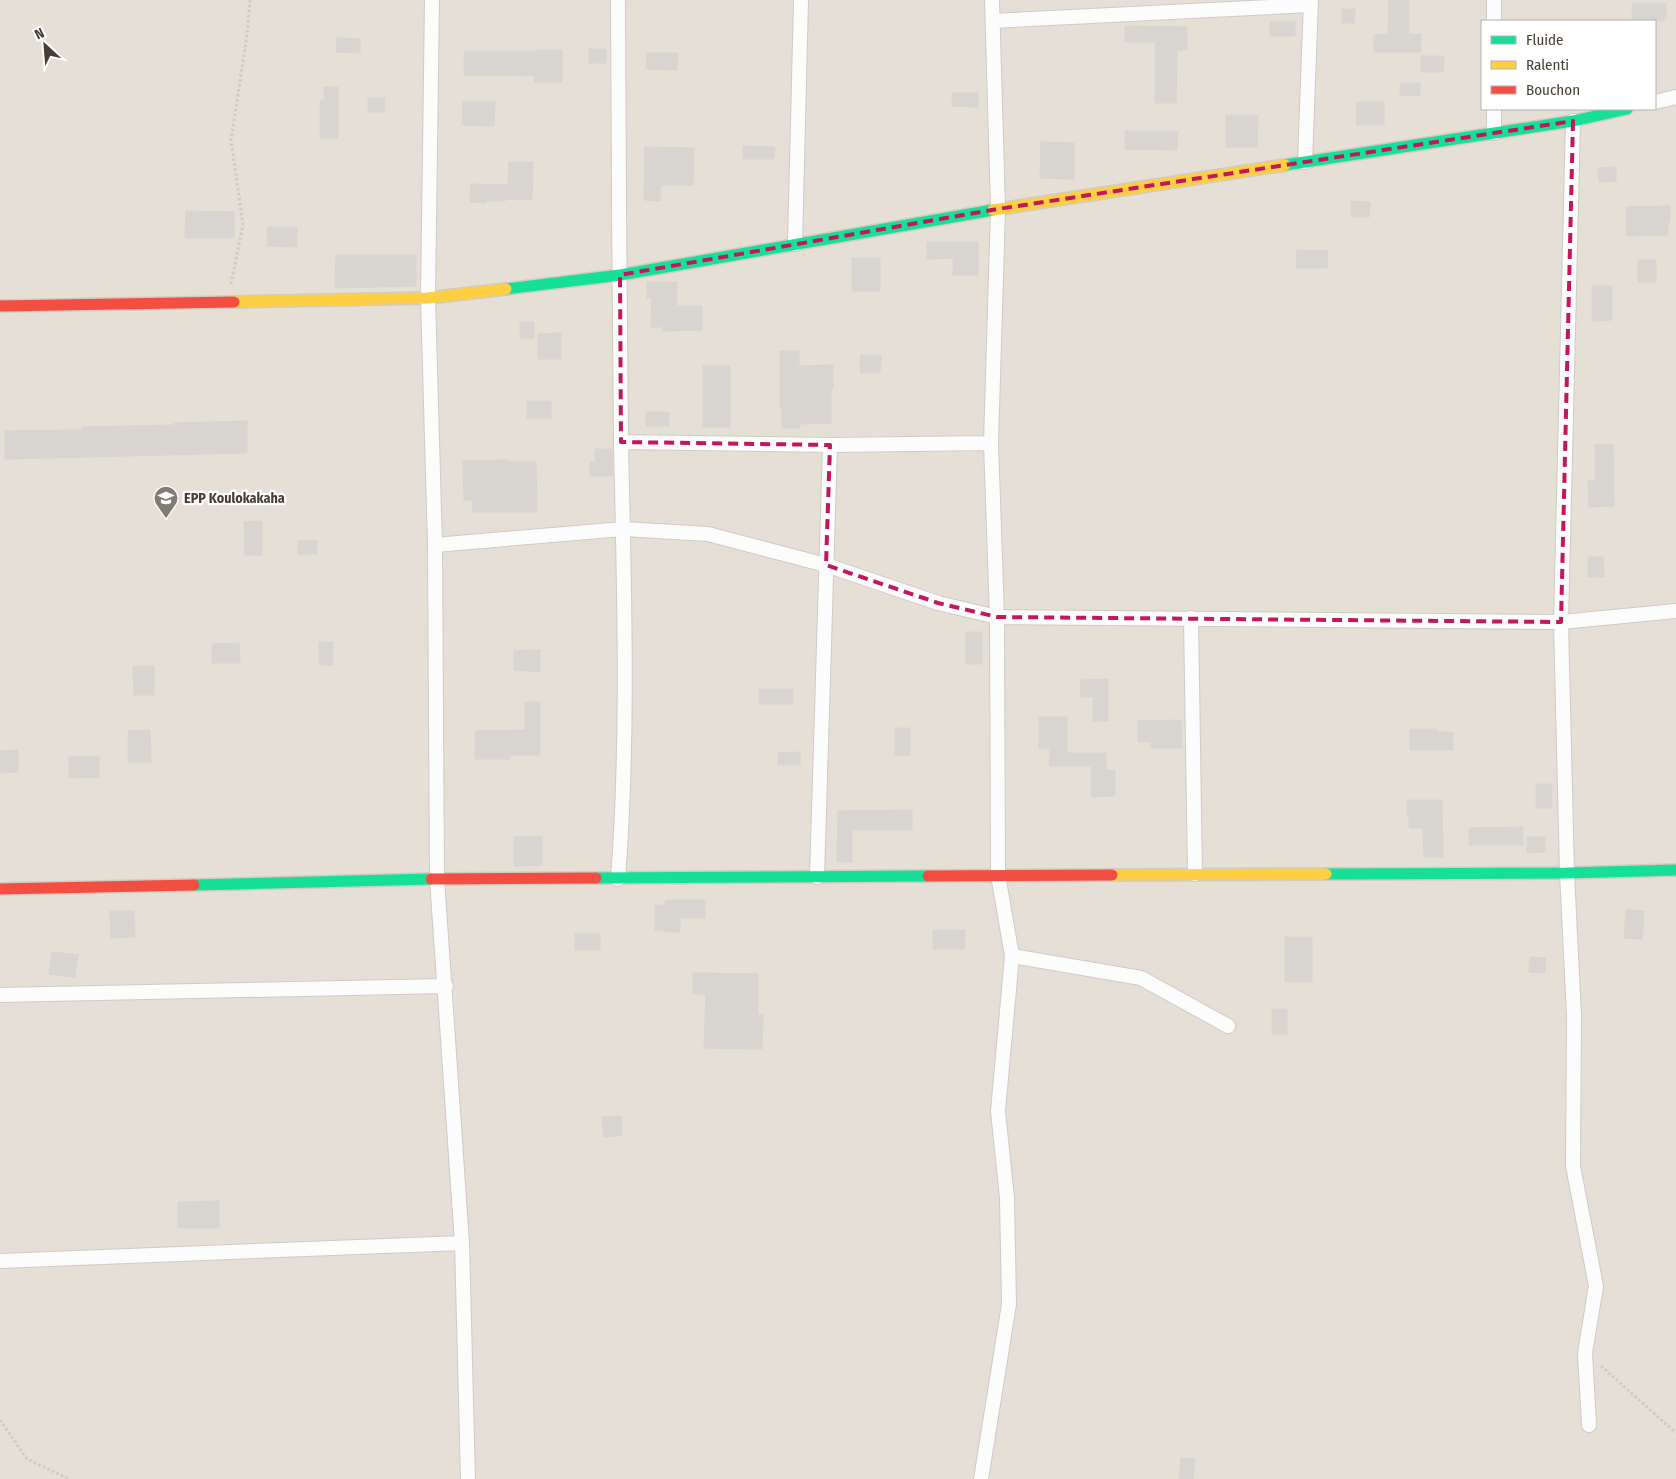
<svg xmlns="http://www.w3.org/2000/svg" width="1676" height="1479" viewBox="0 0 1676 1479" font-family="'Fira Sans Condensed',sans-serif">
<rect width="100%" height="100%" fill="#f0ede8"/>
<path fill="#e5dfd5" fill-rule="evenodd" d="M0 0H1676V1479H0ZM1482 21H1655V109H1482Z"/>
<path fill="#d8d4cf" stroke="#d8d4ce" d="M1389 0 1409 1V34H1421V52H1374V35L1388 34Z
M1632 3H1666V17H1664V21H1632Z
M1342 9H1355L1354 23H1342Z
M1270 22H1295V36H1270Z
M1125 26 1187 27V50H1177L1176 103H1155V42H1125Z
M337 38 360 39V53L336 52Z
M589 49H606V63H589Z
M535 50H562V82H534V76L464 75V51H535Z
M647 53H678L677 70 646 69Z
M1421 56H1444L1443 72H1421Z
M1400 83H1420V96L1400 95Z
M324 87H338V138H320V100H324Z
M952 93H978V107L952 106Z
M368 98H385L384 112H368Z
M463 102H495L494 126 462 125Z
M1357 102H1384V125H1356Z
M1226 115H1258L1257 147H1226Z
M1125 131H1178L1177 150 1125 149Z
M1041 142 1074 143V179L1040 178Z
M743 146 775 147 774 159H743Z
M645 147 694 148 693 185H661L660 201 644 200Z
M509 162H533L532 200 505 199V201H486V203L470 202 471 184 508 185Z
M1616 167V181L1599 182 1598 168Z
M1351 201 1370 202 1369 217H1351Z
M1670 206V222H1668V235L1627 236 1626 207Z
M186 211 234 212V238H185Z
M267 227H297V247L267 246Z
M927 242H978V275H953V258L927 259Z
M1297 250 1328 251 1327 268H1296Z
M336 255H416V286L335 288Z
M852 258H880V291H852Z
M1638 260H1656V282H1638Z
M647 282H677V306H702V330L663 331V327H651L652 298H647Z
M1592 286H1612V320L1592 321Z
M520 322H534V338H520Z
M561 333V359H538V334Z
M780 351H799V366L833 365V389H831V423L800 424V428H782V408H780Z
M860 355H881L880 373H860Z
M703 366H730V427H703Z
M527 401H551V418H527Z
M646 412H669V426H646Z
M247 421V453L5 459V431L82 430V427L174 425V423Z
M1613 444 1614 506 1589 507 1588 481H1595V445Z
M595 449H612L613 476H590V462H595Z
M508 460V462H536L537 512H472L473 500H464L463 461Z
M262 521V555H245L244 522Z
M317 540V554H298V541Z
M1588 557H1603L1604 577H1588Z
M966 632H982V664H966Z
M319 642H333V665H319Z
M239 643 240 663H212V644Z
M525 650H540V672L514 670V651Z
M133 666H154V695H134Z
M1108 679V721H1093V697H1080L1081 680Z
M759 689H793V704H759Z
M525 702H540V755H510V759H475V731L525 730Z
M1039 717H1067V753H1106V770H1115V796L1091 797V766H1049L1050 749H1039Z
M1181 720 1182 748H1151V742H1138V721Z
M895 728H910V755L895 756Z
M1410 729H1437V732H1453V750H1410Z
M150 730 151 762H128V731Z
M18 750V772L0 773V751Z
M800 752V765H778V753Z
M99 756V777L69 778V757Z
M1536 784H1552V808H1536Z
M1407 800H1442L1443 857H1424L1423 828H1409V817H1407Z
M912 810V830H852V862H837L838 811Z
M1523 827V845H1469V828Z
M542 836V865L514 866V837Z
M1527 837H1545V852L1527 853Z
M665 900H705V918H680V932H665V930H655V905H665Z
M1626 910 1644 911 1642 939 1624 938Z
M110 911H134L135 937 111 938Z
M933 930H965V949H933Z
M575 934H600V950H575Z
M1285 937H1312V982H1285Z
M52 952 78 955 75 977 49 974Z
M1530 957 1546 958 1545 973 1529 972Z
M693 973 758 974V1015H763L762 1049 704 1048 706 994H693Z
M1272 1009H1287V1034H1272Z
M621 1116 622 1135 604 1137 602 1117Z
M219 1201V1228H178V1202Z
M1181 1458 1195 1459 1193 1479H1179Z"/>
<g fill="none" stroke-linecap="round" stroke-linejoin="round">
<defs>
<path id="street" d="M432 0 428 298 435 545 437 879 462 1243 468 1479
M618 0C619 147 619 295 621 442 624 587 629 734 618 879
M1494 0V21
M993 21 1310 5
M1655 102 1676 97
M1494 109V133
M1573 121 1561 622 1567 873 1574 1016 1573 1166 1596 1286 1585 1353 1589 1425
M1305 162 1311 0
M795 244 801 0
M621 442 830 445 991 443
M435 545 623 529 708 534 826 565 938 603 997 617 1561 622 1676 611
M1191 618 1195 874
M817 877 830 445
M1012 956 1141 978 1228 1026
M0 995 446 986
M0 1261 462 1243
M981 1479 1009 1304 1007 1198 998 1111 1012 956 998 875 997 617 991 443 998 209 992 0"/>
<path id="fast" d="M1285 165 1573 121 1627 109
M506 289 620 275 993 210
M1326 874 1567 873 1676 870
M596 878 928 876
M194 885 431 879"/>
<path id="slow" d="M993 210 1285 165
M234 302 428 298 506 289
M1112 875 1326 874"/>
<path id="jam" d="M0 306 234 302
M928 876 1112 875
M431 879 596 878
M0 889 194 885"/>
</defs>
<use href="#street" stroke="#cecbc5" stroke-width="16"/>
<use href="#fast" stroke="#d1ccbf" stroke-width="14"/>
<use href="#slow" stroke="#d1ccbf" stroke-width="14"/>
<use href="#jam" stroke="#d1ccbf" stroke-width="14"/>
<path stroke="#cecbc6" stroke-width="3" stroke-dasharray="2.5 2.5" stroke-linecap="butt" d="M231 284 243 225 231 140 247 35 250 0
M1601 1366 1676 1433
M0 1420 27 1459 69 1479"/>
<use href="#street" stroke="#fdfcfc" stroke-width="14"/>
<use href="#fast" stroke="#16e098" stroke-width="11"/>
<use href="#slow" stroke="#ffcf43" stroke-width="11"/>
<use href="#jam" stroke="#f24e42" stroke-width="11"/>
</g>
<path fill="none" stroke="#c2185b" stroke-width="4" stroke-dasharray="10 6" stroke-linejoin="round" d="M1573 121 1561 622 997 617 938 603 826 565 830 445 621 442 620 275 998 209Z"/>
<defs>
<symbol id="school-pin" viewBox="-11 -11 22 30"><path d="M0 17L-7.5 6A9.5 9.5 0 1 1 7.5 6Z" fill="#827b72" stroke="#fff"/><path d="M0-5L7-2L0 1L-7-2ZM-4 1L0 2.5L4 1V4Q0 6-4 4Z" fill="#fff"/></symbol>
</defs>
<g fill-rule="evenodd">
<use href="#school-pin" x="152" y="484" width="28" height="38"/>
</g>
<g text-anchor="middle" stroke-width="4.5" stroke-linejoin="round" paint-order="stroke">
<g font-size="14" font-weight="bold" fill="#463e33" stroke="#fff" text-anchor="start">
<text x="184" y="503">EPP Koulokakaha</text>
</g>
</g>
<rect x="1481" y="20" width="175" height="90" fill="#ffffff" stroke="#b5b2ad"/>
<rect x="1491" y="36" width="25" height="8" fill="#16e098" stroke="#b5b2ad"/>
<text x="1526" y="45" font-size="15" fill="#463e33">Fluide</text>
<rect x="1491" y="61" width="25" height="8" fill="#ffcf43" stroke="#b5b2ad"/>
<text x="1526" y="70" font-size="15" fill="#463e33">Ralenti</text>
<rect x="1491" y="86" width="25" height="8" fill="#f24e42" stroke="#b5b2ad"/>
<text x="1526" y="95" font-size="15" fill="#463e33">Bouchon</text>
<g transform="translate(45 45) rotate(334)" stroke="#ffffff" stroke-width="4" paint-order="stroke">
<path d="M0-4L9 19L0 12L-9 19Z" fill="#463e33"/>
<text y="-8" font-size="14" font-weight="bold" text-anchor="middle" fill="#463e33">N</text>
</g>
</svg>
